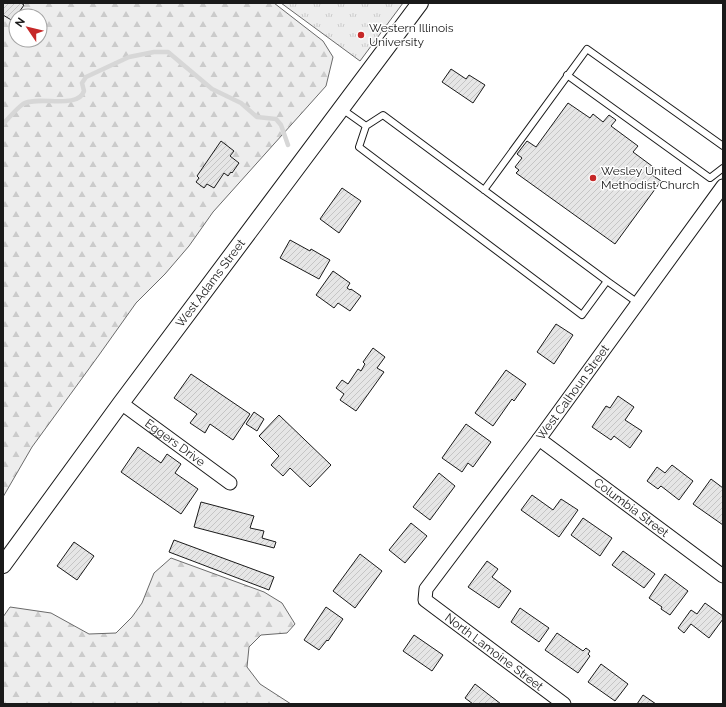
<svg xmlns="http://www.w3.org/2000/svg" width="726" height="707" viewBox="0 0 726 707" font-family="Raleway,sans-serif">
<defs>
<pattern id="forest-firs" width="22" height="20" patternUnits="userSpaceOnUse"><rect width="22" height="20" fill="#ededed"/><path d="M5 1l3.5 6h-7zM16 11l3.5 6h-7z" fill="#cbcbcb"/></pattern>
<pattern id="park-tufts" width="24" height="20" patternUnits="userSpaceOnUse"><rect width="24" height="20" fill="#ededed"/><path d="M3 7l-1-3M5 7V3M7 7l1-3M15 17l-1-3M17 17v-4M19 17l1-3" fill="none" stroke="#cbcbcb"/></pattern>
<pattern id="building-hatch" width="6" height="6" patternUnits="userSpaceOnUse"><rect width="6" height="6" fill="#e6e6e6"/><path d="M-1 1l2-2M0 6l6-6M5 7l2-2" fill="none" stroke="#c5c5c5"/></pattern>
</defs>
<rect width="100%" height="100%" fill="#fff"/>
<path fill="url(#forest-firs)" stroke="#6a6a6a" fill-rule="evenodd" d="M3 3H274L323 41 333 57 326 86 213 212 189 246 165 274 136 303 99 355 32 447 3 497ZM16 16H40V40H16Z
M171 558 264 592 282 603 295 624 287 633 261 635 249 647 247 667 260 684 291 704H3V617L10 607 51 613 89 634 116 633 132 617 142 603 154 573Z"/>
<path fill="url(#park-tufts)" stroke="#6a6a6a" d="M281 3H403L360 61Z"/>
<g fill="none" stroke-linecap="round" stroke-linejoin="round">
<path stroke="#d7d7d7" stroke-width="4.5" d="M3 124C9 118 16 109 23 104 38 95 78 110 84 91L82 83 86 77 129 57 154 52H168L212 89 241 103 257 117 276 119 281 125 288 145"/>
</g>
<path fill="url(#building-hatch)" stroke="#1a1a1a" d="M3 3H21L24 5 13 21 3 15Z
M451 69 466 79 469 75 485 85 473 103 442 82Z
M568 103 590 118 593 114 603 122 609 115 616 120 611 126 638 146 633 152 656 169 652 175 661 181 615 244 516 173 519 170 515 167 522 158 517 154 527 141 536 147Z
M221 141 234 151 230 156 239 163 232 173 231 172 228 176 224 173 214 188 207 184 204 188 196 182 199 178 197 176Z
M342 188 361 201 339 233 320 219Z
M290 240 310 251 311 249 330 260 319 279 280 258Z
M333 271 350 283 347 288 350 290 351 289 361 296 350 311 338 303 334 308 316 295Z
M556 324 573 335 554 364 537 352Z
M373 348 385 357 377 368 384 372 356 411 340 400 344 394 336 388 342 380 348 384 358 369 361 371 365 364 363 362Z
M506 370 526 384 514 401 512 399 493 426 475 413Z
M191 374 250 414 233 440 210 424 205 433 190 423 197 414 174 398Z
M618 396 634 407 625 420 642 431 630 448 614 436 611 440 592 427 606 406 610 408Z
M254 412 264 419 257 431 246 424Z
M279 415 331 465 310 487 290 468 283 476 271 465 279 456 259 436Z
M466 424 491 442 473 467 468 463 462 472 442 458Z
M138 447 161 463 167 454 181 464 175 473 198 489 181 514 121 472Z
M672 465 693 481 679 500 661 486 658 489 647 481 657 467 665 473Z
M439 473 455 486 430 520 413 507Z
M711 479 723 488V525L693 504Z
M532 495 553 510 561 499 578 510 559 537 521 510Z
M201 502 254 516 250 528 264 531 262 538 276 542 274 548 194 527Z
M583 518 612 538 600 556 571 535Z
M411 523 427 536 405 563 389 550Z
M174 540 274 577 269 590 169 552Z
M74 542 94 556 77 580 57 566Z
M623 551 655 574 644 588 612 565Z
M360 554 382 571 355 608 333 591Z
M487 561 498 569 492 577 511 591 499 608 468 587Z
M665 574 688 591 670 615 661 609 662 607 649 598Z
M705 603 723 616V619L709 638 691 624 684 633 678 628 691 610 697 614Z
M326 607 343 619 328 641 327 640 319 650 304 640Z
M520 608 549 628 539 642 511 622Z
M557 633 583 651 586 648 590 651 588 654 590 656 578 673 545 650Z
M414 635 443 655 432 671 403 651Z
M601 664 628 684 615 701 588 682Z
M475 684 501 704H473L465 698Z
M643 695 656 704H637Z"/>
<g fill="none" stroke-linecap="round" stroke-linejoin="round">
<defs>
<path id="service" d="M567 75 710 178 723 168
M342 109 366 126 359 147 582 315 607 281 383 115 366 126
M484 190 587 49 723 146
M607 281 638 303"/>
<g id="minor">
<path id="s1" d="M121 403 230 483"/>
<path id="s2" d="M539 439 723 576"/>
<path id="s3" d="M564 704 425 600 426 589 539 439 723 186"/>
</g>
<g id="tertiary">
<path id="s4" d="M3 565 121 403 420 3"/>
</g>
</defs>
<use href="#service" stroke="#1a1a1a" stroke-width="8"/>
<use href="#minor" stroke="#1a1a1a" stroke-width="15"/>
<use href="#tertiary" stroke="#1a1a1a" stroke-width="18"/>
<use href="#service" stroke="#fff" stroke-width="6"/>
<use href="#minor" stroke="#fff" stroke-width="13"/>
<use href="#tertiary" stroke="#fff" stroke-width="16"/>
</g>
<g fill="#c62828" stroke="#fff" stroke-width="1.5">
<circle cx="361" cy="35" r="4"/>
<circle cx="593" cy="178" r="4"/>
</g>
<g text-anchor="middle" stroke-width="3" stroke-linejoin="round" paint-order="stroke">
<g font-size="12" fill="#1a1a1a" stroke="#fff" text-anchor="start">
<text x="369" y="32">Western Illinois<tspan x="369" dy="14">University</tspan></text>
<text x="601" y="175">Wesley United<tspan x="601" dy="14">Methodist Church</tspan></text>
</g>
<g font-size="12" fill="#1a1a1a" stroke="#fff">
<text dy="4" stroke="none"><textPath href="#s4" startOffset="350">West Adams Street</textPath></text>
<text dy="4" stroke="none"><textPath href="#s3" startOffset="430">West Calhoun Street</textPath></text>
<text dy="4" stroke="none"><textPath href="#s1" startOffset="67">Eggers Drive</textPath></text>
<text dy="4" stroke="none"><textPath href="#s2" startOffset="115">Columbia Street</textPath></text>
<text transform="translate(494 652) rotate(37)" y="4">North Lamoine Street</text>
</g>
</g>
<rect width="726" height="707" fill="none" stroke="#1a1a1a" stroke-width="8"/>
<g transform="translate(28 28) rotate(305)"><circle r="19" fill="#ffffff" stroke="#a3a3a3"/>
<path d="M0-3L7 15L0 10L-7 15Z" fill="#c62828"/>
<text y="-6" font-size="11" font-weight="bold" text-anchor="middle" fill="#1a1a1a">N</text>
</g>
</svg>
